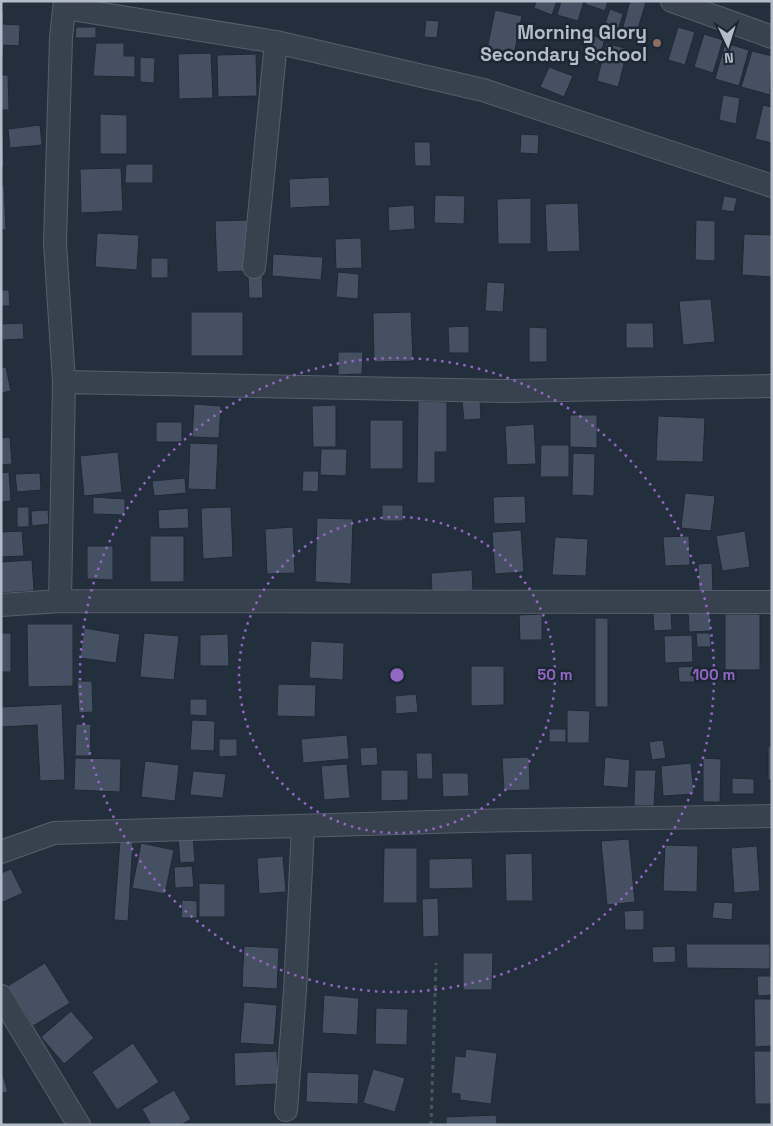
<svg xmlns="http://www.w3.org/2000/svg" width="773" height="1126" viewBox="0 0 773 1126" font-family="'Space Grotesk',sans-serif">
<rect width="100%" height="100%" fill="#242f3e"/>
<path fill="#455162" stroke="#1f2835" d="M536 1H557L552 15 534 8Z
M561 1H584L578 21 557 15Z
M586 1H608L605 11 585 4Z
M630 1 646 2 634 42 620 37Z
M610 9 623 14 617 34 603 29Z
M495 10 522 16 514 54 487 49Z
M1 13H4L3 24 20 25 19 46 4 45 3 56H1Z
M426 20 439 21 437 38 424 37Z
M76 27H96V38H75Z
M678 27 695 32 685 65 668 60Z
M704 34 723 40 713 73 694 67Z
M589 35 605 39 598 64 582 59Z
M96 43H124V56H135V77L93 76Z
M606 43 628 49 618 87 597 81Z
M725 43 749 50 739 86 715 79Z
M752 51 772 56 770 95 741 87Z
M211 53 213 98 179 99 178 54Z
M256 54 257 96 218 97 217 55Z
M140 57 155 58 154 83 140 82Z
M549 67 573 76 564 97 540 87Z
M1 75H8L9 110H1Z
M723 95 740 98 736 124 719 120Z
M763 105 772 107V143L755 139Z
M100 114 127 115V154H100Z
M40 125 42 145 10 148 8 129Z
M1 132H3L4 167H1Z
M521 134 539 135 538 154 520 153Z
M414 142H430L431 166H415Z
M126 164H153V183H125Z
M121 168 123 211 81 213 80 169Z
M329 177 330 206 290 208 289 179Z
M1 185H4L6 230H1Z
M435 195 465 196 464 224 434 223Z
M724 196 737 198 734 212 721 210Z
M531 198V244H498L497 199Z
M578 203 580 251 547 252 545 204Z
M414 205 415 229 389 231 388 207Z
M247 220 248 271 217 272 215 221Z
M696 220 715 221V261L695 260Z
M97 233 139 235 137 270 95 267Z
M744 234 772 235V277L742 275Z
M361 238 362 268 336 269 335 239Z
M273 254 323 257 321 280 272 276Z
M151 258H168V278H151Z
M338 272 359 274 358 299 336 297Z
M262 275 263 298H249L248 276Z
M487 282 505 283 503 312 485 311Z
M1 290H9L10 306H1Z
M711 299 715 342 683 345 679 301Z
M191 312H243V356H191Z
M411 312 413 361 374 362 373 313Z
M23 323 24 339 2 340V324Z
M626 323H653L654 348H626Z
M469 326V353H449L448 327Z
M529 327 547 328V362H529Z
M338 352H363L362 374 338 375Z
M6 367 11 391 1 393V368Z
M480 399 481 419 464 420 462 400Z
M418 401 447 402V452H435V483H417Z
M194 404 221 406 219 438 192 437Z
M336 405V447H313L312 406Z
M570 415H597V448L570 447Z
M658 416 705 418 703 462 656 461Z
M370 420H403V469H370Z
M156 422H182V442H156Z
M534 424 536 464 507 465 505 426Z
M10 437 12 464 1 465V438Z
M190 443 218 444 216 490 188 489Z
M541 445H569V477H540Z
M321 449H347L346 476 320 475Z
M118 452 122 492 84 496 80 456Z
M573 453 595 454 594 496 572 495Z
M303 471H319L318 492 302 491Z
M9 472 11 501 1 502V473Z
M40 473 41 490 17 492 15 474Z
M185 478 186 493 154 496 152 481Z
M685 493 715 496 711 531 681 528Z
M525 496 526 523 494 524 493 497Z
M93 497 125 499V515L93 514Z
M382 505H403V521H382Z
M17 507H29V527H17Z
M231 507 233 557 203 559 201 508Z
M188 508 189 528 159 529 158 510Z
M48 510 49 524 32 526 31 511Z
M317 518 353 519 351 584 315 582Z
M293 527 295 573 267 574 265 529Z
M521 530 524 572 495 574 492 532Z
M22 531 24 556 1 557V532Z
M745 531 750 567 722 571 716 536Z
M150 536H184V582H150Z
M689 536 690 565 665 566 663 537Z
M555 537 588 539 586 576 552 575Z
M87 546H113V580L87 579Z
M32 560 34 591 1 593V562Z
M712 563 713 592H699L698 564Z
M472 570 473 590 432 593 431 573Z
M710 611 711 631 689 632 688 612Z
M671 612 672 630 654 631 653 614Z
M542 614V640H520L519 615Z
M725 614H760V670H725Z
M595 618H608V707H595Z
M27 624H73V686L28 687Z
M84 628 120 634 116 663 80 658Z
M1 633H11V672H1Z
M144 633 179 636 174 680 140 677Z
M696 633H710L711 647H697Z
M228 634 229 666H200V635Z
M692 635 693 662 665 663 664 636Z
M311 641 344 643 343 680 309 678Z
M471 666H504V705L471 706Z
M698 666V682H679L678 667Z
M77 681H92L93 712 79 713Z
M278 684 316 685 315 717 277 716Z
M416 694 418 712 396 714 395 696Z
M190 699H207V716L190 715Z
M62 704 65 780 40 781 37 725 1 727V707Z
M567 710 590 711 589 743H567Z
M192 720 215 721 214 751 190 750Z
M76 724H91L90 756H75Z
M549 729H566V742H549Z
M347 735 349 759 303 763 301 739Z
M219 739H237V756L219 757Z
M663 740 666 758 652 760 649 742Z
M768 746H772V780H768Z
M377 747 378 765 361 766 360 748Z
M416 753H432L433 779H417Z
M529 757 530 790 504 791 502 758Z
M605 757 630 760 628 788 603 786Z
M75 758 121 759 120 792 74 790Z
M703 758 721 759 720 802H703Z
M145 761 179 765 175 801 141 797Z
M691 763 694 794 663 796 661 766Z
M347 764 350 798 324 800 321 766Z
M381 770H408V800L381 801Z
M635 770H656L654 806H634Z
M193 771 226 774 223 798 190 795Z
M442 773H468L469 796 443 797Z
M732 778 754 779V794H732Z
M193 835 195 862 180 863 178 836Z
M629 839 635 902 607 905 601 841Z
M120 840H133L128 921 114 920Z
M141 843 174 850 165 894 132 888Z
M665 845 698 846 697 892 663 891Z
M757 846 760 891 734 893 731 848Z
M384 848H417V903H383Z
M532 853 533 901H506L505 854Z
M283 856 286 892 259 894 257 858Z
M472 858 473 888 429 889V859Z
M192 866 194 887 175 888 174 867Z
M11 869 23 893 1 903V873Z
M199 883 225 884V917H199Z
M438 898 439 936 423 937 422 899Z
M182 900 197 901V918H181Z
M714 902 733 903 732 920 712 918Z
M644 910V930H625L624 911Z
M686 944H770V969L687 968Z
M244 946 279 948 277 989 242 987Z
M675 946 676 962 653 963 652 947Z
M463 953H493L492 990H463Z
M45 963 70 1003 33 1026 8 986Z
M757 976H772V995L758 996Z
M324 995 359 998 357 1035 322 1033Z
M754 999H772V1046L755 1047Z
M244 1002 277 1005 274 1045 240 1043Z
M376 1008 408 1009 407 1045 375 1044Z
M71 1011 94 1038 64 1064 41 1037Z
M133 1043 159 1082 117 1110 92 1072Z
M466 1049 497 1053 491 1104 460 1100V1094L451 1093 455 1056 465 1057Z
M277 1051 278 1084 235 1086 234 1053Z
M754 1051H772V1104H755Z
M1 1069 8 1092 1 1093Z
M373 1069 405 1078 395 1112 363 1103Z
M307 1072 359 1074 358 1104 306 1102Z
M174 1090 191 1119 181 1125H151L142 1109Z
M496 1115 497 1125H446V1117Z"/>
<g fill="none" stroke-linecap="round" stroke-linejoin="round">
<defs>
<path id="street" d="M672 1 772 37
M65 8 276 42 483 90 772 186
M254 267 276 42
M64 382 504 391 772 386
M60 601 64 382 55 243 61 37 65 1
M1 605 60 601 772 602
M1 852 54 833 466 821 772 816
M1 996 79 1125
M286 1110 295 991 303 826"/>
</defs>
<use href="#street" stroke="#565f6c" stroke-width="24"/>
<path stroke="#44595c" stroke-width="3" stroke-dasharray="4 4" stroke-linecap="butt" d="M431 1125 436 963"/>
<use href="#street" stroke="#38414e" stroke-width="22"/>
</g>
<g fill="none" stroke="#9266c3" stroke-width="2.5" stroke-dasharray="2.5 5">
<circle cx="397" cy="675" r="158"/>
<circle cx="397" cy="675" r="317"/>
</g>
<circle fill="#8d6e63" stroke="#1d2633" stroke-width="2" cx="657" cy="43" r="5"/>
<g text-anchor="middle" stroke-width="5" stroke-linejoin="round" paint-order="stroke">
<g font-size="19" font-weight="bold" fill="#b4bcc9" stroke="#1d2633" text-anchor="end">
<text x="647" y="39">Morning Glory<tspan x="647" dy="22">Secondary School</tspan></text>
</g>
</g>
<circle cx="397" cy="675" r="8" fill="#9266c3" stroke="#1d2633" stroke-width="2.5"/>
<g font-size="15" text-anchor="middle" font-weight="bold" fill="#9266c3" stroke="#1d2633" stroke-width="5" stroke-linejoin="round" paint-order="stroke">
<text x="555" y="680">50 m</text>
<text x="714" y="680">100 m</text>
</g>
<rect width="773" height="1126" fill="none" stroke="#b4bcc9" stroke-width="5"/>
<g transform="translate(728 45) rotate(176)" stroke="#1d2633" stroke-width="4" paint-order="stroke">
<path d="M0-4L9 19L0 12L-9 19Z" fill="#b4bcc9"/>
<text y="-8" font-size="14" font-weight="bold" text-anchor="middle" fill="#b4bcc9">N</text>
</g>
</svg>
